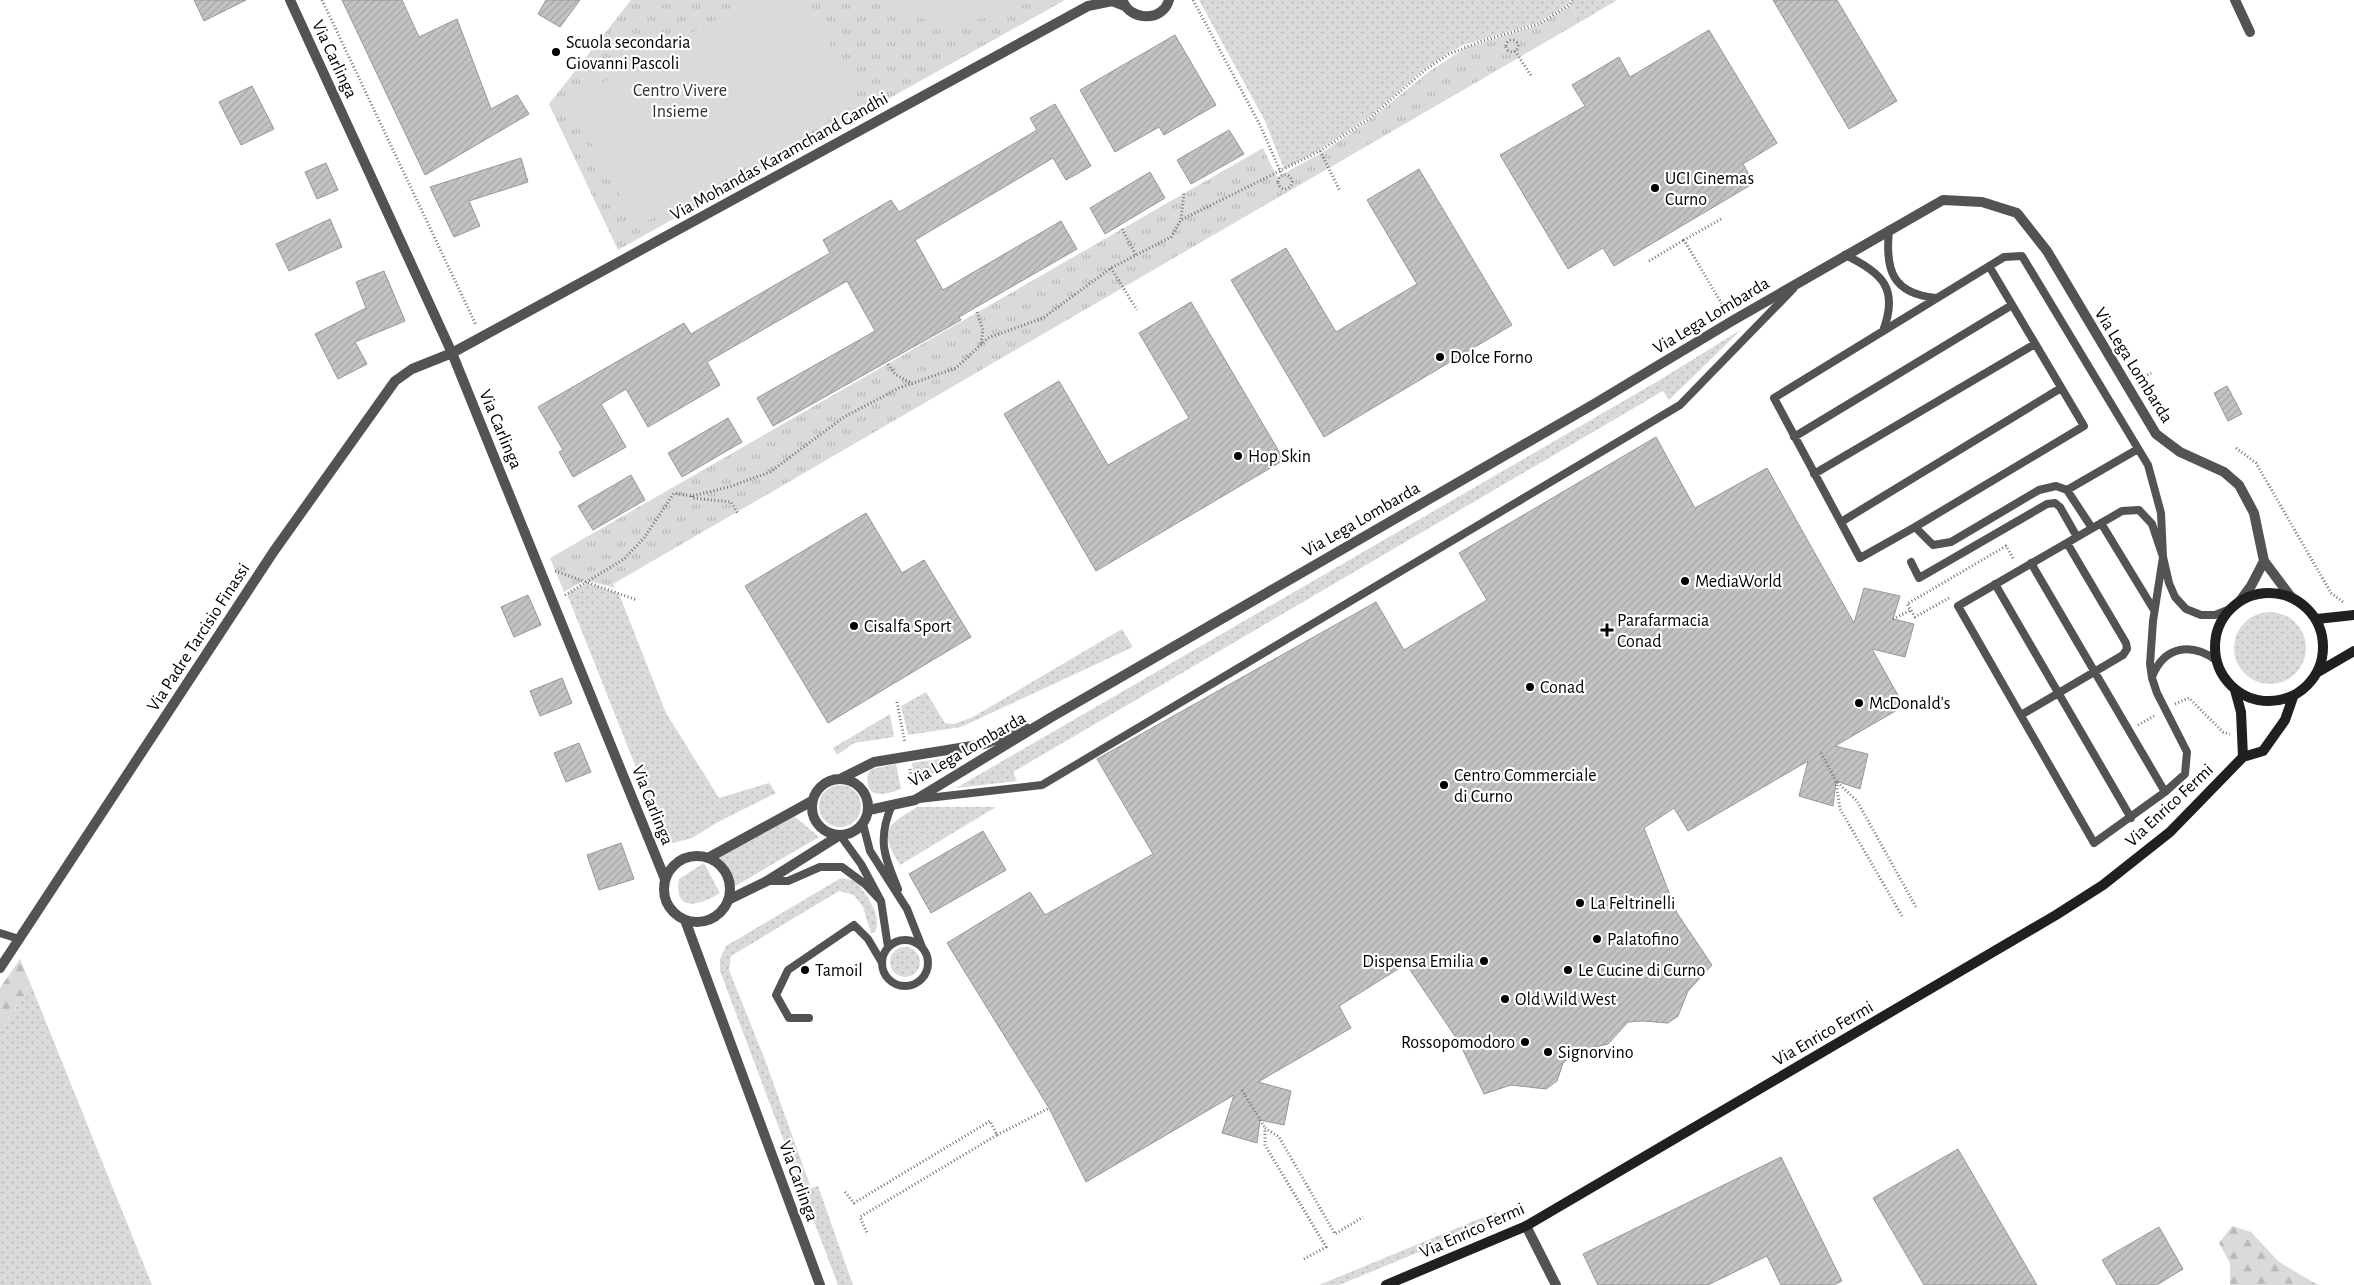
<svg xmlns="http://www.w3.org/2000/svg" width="2354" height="1285" viewBox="0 0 2354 1285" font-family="'Alegreya Sans',sans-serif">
<defs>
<pattern id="grass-dots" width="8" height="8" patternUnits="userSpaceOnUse" patternTransform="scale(1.25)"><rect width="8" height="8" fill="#dadada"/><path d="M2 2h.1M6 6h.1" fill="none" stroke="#b9b9b9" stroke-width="1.8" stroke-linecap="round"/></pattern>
<pattern id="forest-firs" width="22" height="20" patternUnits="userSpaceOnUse" patternTransform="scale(1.25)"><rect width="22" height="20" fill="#dadada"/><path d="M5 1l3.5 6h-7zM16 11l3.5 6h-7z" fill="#b9b9b9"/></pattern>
<pattern id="park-tufts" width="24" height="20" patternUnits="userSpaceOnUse" patternTransform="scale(1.25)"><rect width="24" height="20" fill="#dadada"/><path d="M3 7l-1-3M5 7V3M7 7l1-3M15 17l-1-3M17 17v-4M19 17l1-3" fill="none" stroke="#b9b9b9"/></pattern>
<pattern id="building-hatch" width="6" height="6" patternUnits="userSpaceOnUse" patternTransform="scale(1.25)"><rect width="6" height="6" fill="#c3c3c3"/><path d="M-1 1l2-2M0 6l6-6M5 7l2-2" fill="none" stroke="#a6a6a6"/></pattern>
</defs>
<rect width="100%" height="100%" fill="#fff"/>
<path fill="url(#grass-dots)" d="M1199 0H1570L1568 4 1538 23 1463 45 1448 53 1424 69 1370 116 1319 150 1284 169 1265 121Z
M1573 0H1617L1580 22 1570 6Z
M1742 329 1669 400 1663 391 1013 772 1017 781 956 788 1658 381Z
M587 583 619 594 666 713 719 798 769 783 776 793 718 822 692 838 673 843 664 838 567 594Z
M2234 648a36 36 0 1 1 72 0a36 36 0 1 1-72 0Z
M1122 629 1133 647 961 727 908 735 901 706 926 692 945 723 954 724 973 717Z
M890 714 894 737 854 743 837 755 833 748Z
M953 757 955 764 915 782 912 763Z
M896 764 901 789C883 796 864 799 868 773L872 769Z
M819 806a21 21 0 1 1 42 0a21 21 0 1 1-42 0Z
M917 807H996L900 865C878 830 886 826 917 807Z
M794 816 819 837 730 889 724 870 708 858Z
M704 863 720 893C702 904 673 915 679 879Z
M841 878 857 881C866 896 883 915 875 932L871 933 863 907 854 895 839 891 731 956 729 970 765 1060 811 1188 818 1186 853 1285H838L720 971V959L726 946Z
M890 962a15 15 0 1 1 30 0a15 15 0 1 1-30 0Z
M31 985 152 1285H0V1031Z
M1496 1212 1499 1219 1339 1285H1319Z"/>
<path fill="url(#forest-firs)" d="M20 959 31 985 0 1031V988Z
M2232 1226 2251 1232 2279 1262 2318 1285H2230V1263L2219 1243Z"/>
<path fill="url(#park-tufts)" d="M631 0H1065L618 250 549 104Z
M1570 6 1580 22 613 584 615 588 585 580 564 592 550 558 1263 148 1277 177 1323 152 1371 119 1427 73 1465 48 1539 25Z"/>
<path fill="#dadada" d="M750 0H805L861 101 638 226 568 102Z
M881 0 952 2 1028 0C979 28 930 31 881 0Z"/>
<path fill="url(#building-hatch)" stroke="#979797" d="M194 0H246L204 21Z
M342 0H402L419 37 457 19 491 109 517 95 529 114 425 175Z
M546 0H580L560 27 538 14Z
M1773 0H1837L1897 101 1849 129Z
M1709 30 1777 143 1743 164 1754 183 1614 266 1603 248 1568 269 1500 155 1585 106 1572 85 1619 57 1630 77Z
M1175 35 1216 105 1164 135 1159 127 1115 152 1080 90Z
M252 86 274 129 241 145 219 102Z
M1055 104 1091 166 1066 180 1053 158 915 240 943 290 1061 221 1077 249 959 317 961 320 773 426 757 398 875 331 847 281 707 362 720 385 648 427 626 389 601 404 626 447 573 477 559 452 563 450 538 407 684 323 691 334 830 253 823 240 891 200 899 212 1037 130 1030 118Z
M1229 130 1244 154 1191 184 1177 160Z
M521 158 528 182 469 201 480 226 454 237 430 187Z
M326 163 338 190 317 199 305 172Z
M1419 169 1512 325 1324 437 1231 280 1286 248 1336 332 1417 284 1367 200Z
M1150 172 1165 198 1105 234 1090 208Z
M330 219 342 247 289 271 276 244Z
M384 271 405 321 355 342 367 364 338 379 315 334 366 308 356 282Z
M1191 302 1284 460 1096 571 1004 414 1059 381 1108 465 1189 418 1139 333Z
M2227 386 2242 414 2228 421 2214 393Z
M728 418 742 442 682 477 668 453Z
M1656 437 1695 508 1767 468 1854 623 1864 588 1900 596 1893 619 1914 624 1905 657 1872 649 1904 706 1835 746 1868 754 1860 789 1836 781 1833 806 1799 796 1808 761 1688 831 1674 808 1644 828 1677 913 1712 965 1688 991 1678 1016 1668 1023 1643 1021 1628 1022 1608 1044 1577 1051 1563 1063 1557 1081 1546 1089 1511 1085 1484 1094 1459 1042 1406 964 1339 1006 1351 1028 1258 1082 1291 1091 1284 1125 1260 1120 1257 1143 1222 1133 1234 1095 1086 1182 1049 1108 947 943 1030 892 1045 915 1153 854 1097 759 1376 602 1404 650 1487 600 1459 553Z
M631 475 645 500 593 530 578 506Z
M866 513 902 573 924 560 971 637 828 723 745 586Z
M528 595 541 625 514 637 501 607Z
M562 678 572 703 540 716 530 691Z
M579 743 591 772 566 782 554 753Z
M983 831 1006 870 931 913 909 874Z
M621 843 634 879 599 890 587 855Z
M1958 1149 2037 1285H1924L1873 1198Z
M1781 1157 1842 1281 1834 1285H1781L1767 1256 1708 1285H1598L1583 1254Z
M2159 1227 2183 1269 2157 1285H2117L2102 1260Z"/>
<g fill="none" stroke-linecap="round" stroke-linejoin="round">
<path stroke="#757575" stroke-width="3" stroke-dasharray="1 2.5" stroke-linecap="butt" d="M322 0 476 325
M1193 0 1260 125 1282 175
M1506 46a6 6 0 1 1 12 0a6 6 0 1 1-12 0Z
M1515 51 1532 77
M1320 151 1340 191
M1278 182a7 7 0 1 1 14 0a7 7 0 1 1-14 0Z
M1181 219 1184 193
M1721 219 1684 240 1726 311
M1122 229 1136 255
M1649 261 1684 240
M1111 268 1137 310
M977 312 983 330 981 344
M888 364 895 374 912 384
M2138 380 2151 373
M2236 448 2256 463 2331 593 2343 602
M692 496V498L731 502 738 514
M555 571 637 600
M565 595 624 559 644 538 674 493 692 496 729 487 770 472 844 417 899 388 956 368 988 338 1043 318 1111 268 1171 237 1181 220 1320 151 1370 118 1425 70 1449 54 1479 42 1539 24 1569 5 1572 0
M1949 598 1915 617 1907 604 2006 546 2014 560
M1893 619 1911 610
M897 702 905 743
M2175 704 2189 698 2223 732 2230 734
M2138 725 2154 716
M1821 753 1836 781
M910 769 912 785
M1902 916 1840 809 1836 781 1857 801 1916 907
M1242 1090 1265 1128
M997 1135 1049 1108
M845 1192 854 1203 990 1121 997 1135 860 1217 867 1233
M1304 1259 1326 1247 1265 1145V1128L1279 1137 1335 1234 1363 1217"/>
<path stroke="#535353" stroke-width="8" d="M1889 230C1885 270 1892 294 1937 298
M1845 255C1883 273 1899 289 1883 331
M1794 437 2012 305
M1814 474 2035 344
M2067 490 2138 449
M2139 510 2152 524 2163 557 2153 621 2150 664 2152 678 2157 693 2187 752 2185 774 2165 792 2094 843 1958 606 2122 511Z
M1841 522 2061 388
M2101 523 2154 610
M1915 527 2084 426 1989 266
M2092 528 2067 490 2056 486 2039 490 1951 542 1933 545 1915 527 1860 558 1774 398 2004 257 2022 256 2148 465 2161 513 2163 557 2169 583 2175 597 2186 609 2201 615H2215L2230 609
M1911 562 1919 578 2047 504 2055 503 2060 507 2077 537
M2031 563 2165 792
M1995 584 2131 818
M2152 677C2164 646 2191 642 2216 660
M2021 715 2123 655 2127 649 2126 643 2067 543
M919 799 1042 785 1680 405 1793 289
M892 805C877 839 884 856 898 889
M863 824 870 851 907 909 922 947
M840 835 861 864 881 901 888 947
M767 881H788L820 867H842L865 884 881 901
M0 933 19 939
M882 963a23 23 0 1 1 46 0a23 23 0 1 1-46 0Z
M809 1018H789L776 995 788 970 854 925 868 939 881 961"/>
<path stroke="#535353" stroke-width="10" d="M290 0 452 353 665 879
M2235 0 2250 32
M1123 1C1130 21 1163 22 1169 0
M2240 601 2251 586 2264 561
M842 778 874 762 984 744 1026 728
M812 807a28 28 0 1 1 56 0a28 28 0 1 1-56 0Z
M869 810 915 800 1050 718 1594 404 1732 321 1943 200 1982 202 2017 213 2047 251 2156 434 2180 452 2224 472 2239 485 2254 513 2264 561 2291 597
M664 889a33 33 0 1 1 66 0a33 33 0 1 1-66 0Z
M708 858 812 801
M728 900 767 881 840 835
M685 920 820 1285
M0 968 274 551 395 381 412 369 452 353 1088 6 1112 1 1125 6
M1526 1226 1556 1285"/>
<path stroke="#202020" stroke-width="10" d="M2215 647a54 54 0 1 1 108 0a54 54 0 1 1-108 0Z
M2317 619 2354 615
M2318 672 2354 651
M2235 690 2241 712 2243 757
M1386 1285 1526 1226 2056 915 2103 885 2170 832 2243 757 2263 751 2285 720 2293 697"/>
</g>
<g fill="#000" stroke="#fff" stroke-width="2">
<circle cx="556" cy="52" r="5"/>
<circle cx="1655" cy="188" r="5"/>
<circle cx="1440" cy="357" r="5"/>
<circle cx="1238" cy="456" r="5"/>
<circle cx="1685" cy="581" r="5"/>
<circle cx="854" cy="626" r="5"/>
<path d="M1604.5 622.5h5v5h5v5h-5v5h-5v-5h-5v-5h5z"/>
<circle cx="1530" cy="687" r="5"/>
<circle cx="1859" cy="703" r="5"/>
<circle cx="1444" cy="785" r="5"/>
<circle cx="1580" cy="903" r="5"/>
<circle cx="1597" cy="939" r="5"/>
<circle cx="1484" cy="961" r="5"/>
<circle cx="805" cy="970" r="5"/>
<circle cx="1568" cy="970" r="5"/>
<circle cx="1505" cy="999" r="5"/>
<circle cx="1525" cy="1042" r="5"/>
<circle cx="1548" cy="1052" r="5"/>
</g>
<g text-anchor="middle" stroke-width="4.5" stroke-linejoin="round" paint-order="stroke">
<g font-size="18" fill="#000" stroke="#fff" text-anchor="start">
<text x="566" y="48">Scuola secondaria<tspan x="566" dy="21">Giovanni Pascoli</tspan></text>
<text x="1665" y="184">UCI Cinemas<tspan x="1665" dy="21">Curno</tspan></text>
<text x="1450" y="363">Dolce Forno</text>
<text x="1248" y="462">Hop Skin</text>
<text x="1695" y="587">MediaWorld</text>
<text x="1617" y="626">Parafarmacia<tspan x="1617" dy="21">Conad</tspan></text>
<text x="864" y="632">Cisalfa Sport</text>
<text x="1540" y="693">Conad</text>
<text x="1869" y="709">McDonald's</text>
<text x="1454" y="781">Centro Commerciale<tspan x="1454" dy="21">di Curno</tspan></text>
<text x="1590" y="909">La Feltrinelli</text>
<text x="1607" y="945">Palatofino</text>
<text x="1474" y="967" text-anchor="end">Dispensa Emilia</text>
<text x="815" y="976">Tamoil</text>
<text x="1578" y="976">Le Cucine di Curno</text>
<text x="1515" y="1005">Old Wild West</text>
<text x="1515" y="1048" text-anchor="end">Rossopomodoro</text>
<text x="1558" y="1058">Signorvino</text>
</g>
<g font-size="18" fill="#000" stroke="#fff">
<text transform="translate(335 59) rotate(65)" y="6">Via Carlinga</text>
<text transform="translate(779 156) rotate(-29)" y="6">Via Mohandas Karamchand Gandhi</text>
<text transform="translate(1711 315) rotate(-31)" y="6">Via Lega Lombarda</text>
<text transform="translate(2134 365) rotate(58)" y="6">Via Lega Lombarda</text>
<text transform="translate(501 429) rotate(67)" y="6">Via Carlinga</text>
<text transform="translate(1361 519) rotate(-30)" y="6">Via Lega Lombarda</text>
<text transform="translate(198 637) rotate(-57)" y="6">Via Padre Tarcisio Finassi</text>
<text transform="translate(967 749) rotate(-30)" y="6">Via Lega Lombarda</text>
<text transform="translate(653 805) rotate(68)" y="6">Via Carlinga</text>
<text transform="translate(2169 805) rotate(-43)" y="6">Via Enrico Fermi</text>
<text transform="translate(1823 1033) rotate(-30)" y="6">Via Enrico Fermi</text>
<text transform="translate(799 1181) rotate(70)" y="6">Via Carlinga</text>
<text transform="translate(1472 1230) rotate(-24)" y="6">Via Enrico Fermi</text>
</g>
<g font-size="18" fill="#313131" stroke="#fff">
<text x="680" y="96">Centro Vivere<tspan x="680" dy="21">Insieme</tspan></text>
</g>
</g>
</svg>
